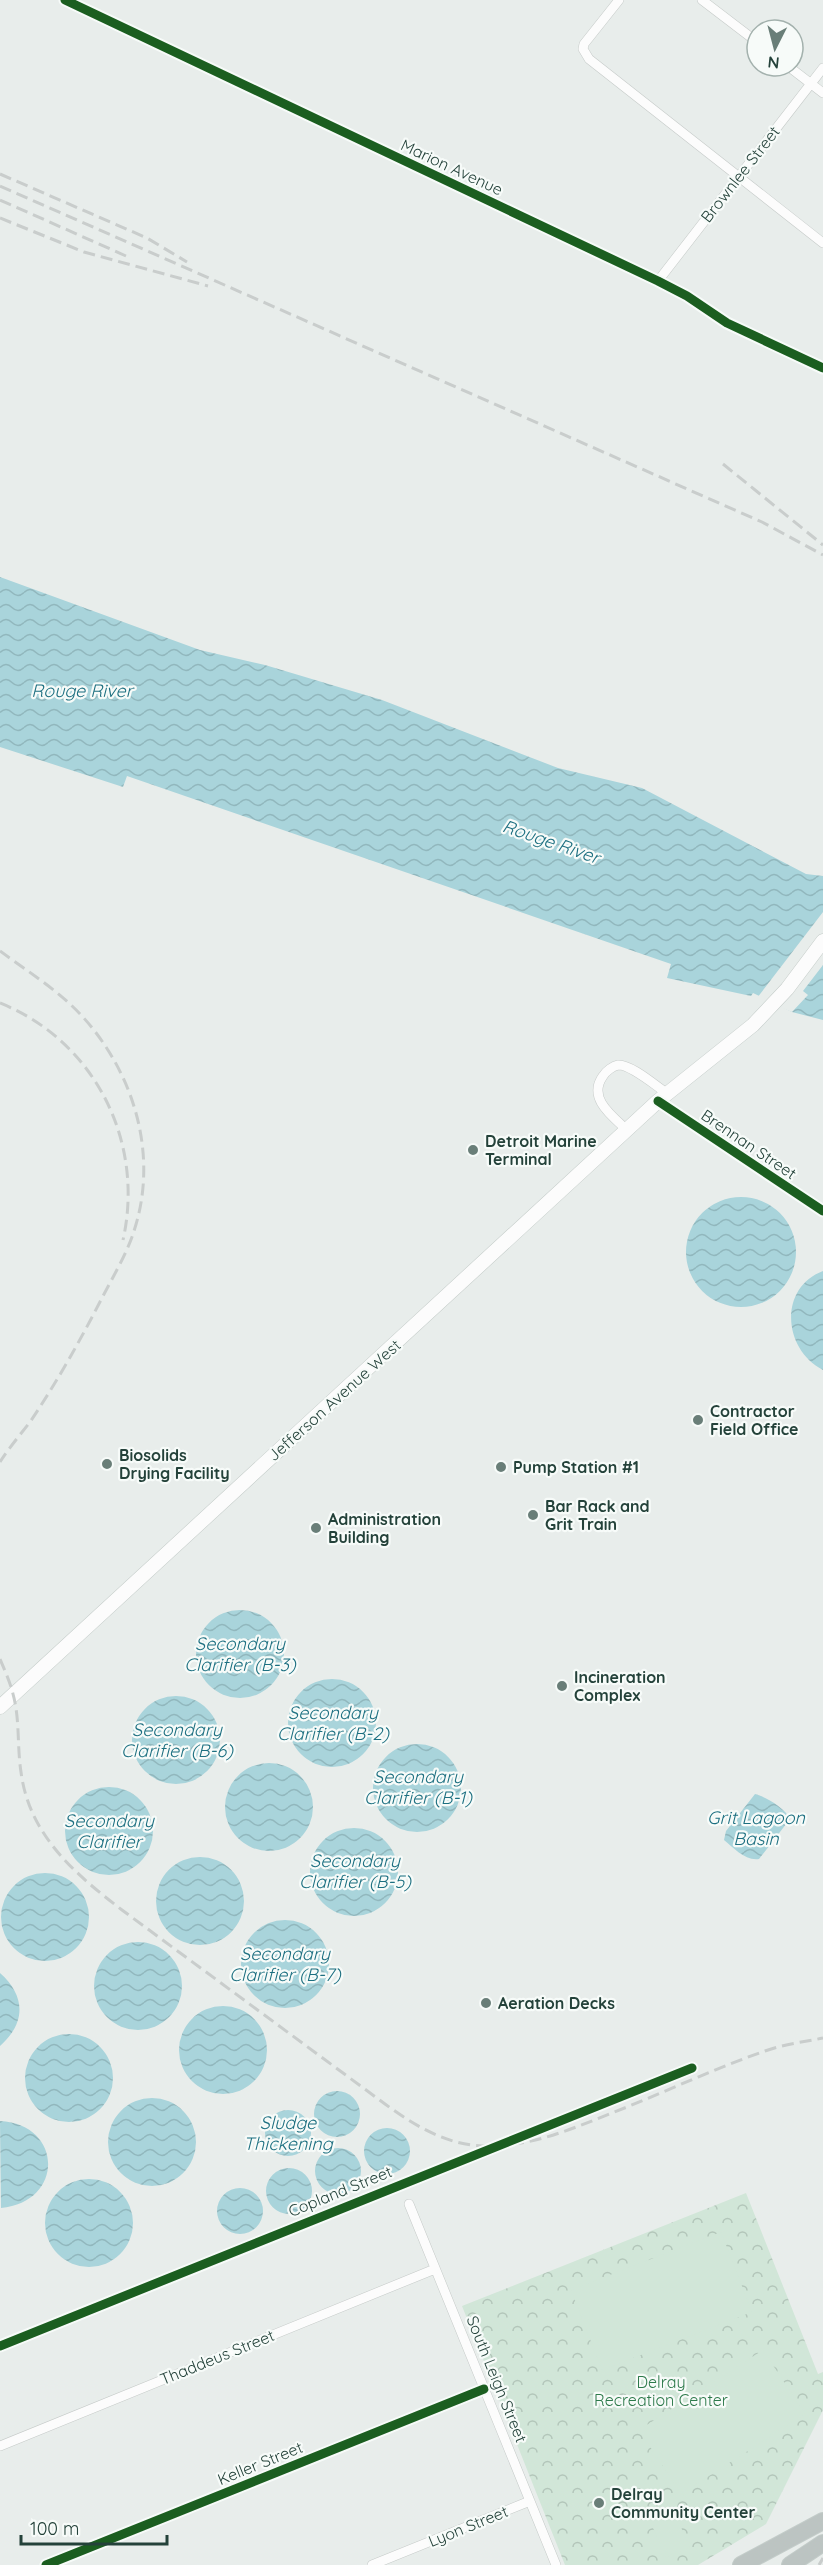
<svg xmlns="http://www.w3.org/2000/svg" width="823" height="2565" viewBox="0 0 823 2565" font-family="Quicksand,sans-serif">
<defs>
<pattern id="park-crowns" width="20" height="18" patternUnits="userSpaceOnUse" patternTransform="scale(1.5)"><rect width="20" height="18" fill="#d1e6d8"/><path d="M2 6a3 3 0 1 1 6 0M12 15a3 3 0 1 1 6 0" fill="none" stroke="#b3c6ba"/></pattern>
<pattern id="water-waves" width="16" height="10" patternUnits="userSpaceOnUse" patternTransform="scale(1.5)"><rect width="16" height="10" fill="#a9d4db"/><path d="M0 5q4-4 8 0t8 0" fill="none" stroke="#91b7bd"/></pattern>
</defs>
<rect width="100%" height="100%" fill="#e8edeb"/>
<path fill="url(#park-crowns)" d="M746 2193 818 2374 823 2372V2410L766 2524 698 2565H565L462 2306Z"/>
<path fill="#d1e6d8" d="M721 2232 752 2312 602 2370 571 2290Z
M763 2350 805 2414 681 2494 639 2430Z
M674 2511 690 2548 666 2558 650 2521Z"/>
<path fill="url(#water-waves)" d="M0 577 200 650 265 665 382 700 558 768 642 788 806 874 823 876V1020L792 1012 753 993 751 996 667 978 671 964 127 776 123 787 0 747Z
M686 1252a55 55 0 1 1 110 0a55 55 0 1 1-110 0Z
M823 1271V1370C783 1350 778 1288 823 1271Z
M196 1654a44 44 0 1 1 88 0a44 44 0 1 1-88 0Z
M288 1723a44 44 0 1 1 88 0a44 44 0 1 1-88 0Z
M132 1740a44 44 0 1 1 88 0a44 44 0 1 1-88 0Z
M373 1788a44 44 0 1 1 88 0a44 44 0 1 1-88 0Z
M225 1807a44 44 0 1 1 88 0a44 44 0 1 1-88 0Z
M65 1831a44 44 0 1 1 88 0a44 44 0 1 1-88 0Z
M755 1794C766 1797 785 1808 790 1819L759 1859C745 1861 734 1848 724 1840L726 1831Z
M310 1872a44 44 0 1 1 88 0a44 44 0 1 1-88 0Z
M156 1901a44 44 0 1 1 88 0a44 44 0 1 1-88 0Z
M1 1917a44 44 0 1 1 88 0a44 44 0 1 1-88 0Z
M241 1964a44 44 0 1 1 88 0a44 44 0 1 1-88 0Z
M94 1986a44 44 0 1 1 88 0a44 44 0 1 1-88 0Z
M0 1973C26 1996 26 2023 0 2046Z
M179 2050a44 44 0 1 1 88 0a44 44 0 1 1-88 0Z
M25 2078a44 44 0 1 1 88 0a44 44 0 1 1-88 0Z
M314 2114a23 23 0 1 1 46 0a23 23 0 1 1-46 0Z
M108 2142a44 44 0 1 1 88 0a44 44 0 1 1-88 0Z
M265 2133a23 23 0 1 1 46 0a23 23 0 1 1-46 0Z
M0 2121C63 2124 65 2202 1 2208Z
M364 2151a23 23 0 1 1 46 0a23 23 0 1 1-46 0Z
M315 2171a23 23 0 1 1 46 0a23 23 0 1 1-46 0Z
M266 2191a23 23 0 1 1 46 0a23 23 0 1 1-46 0Z
M45 2223a44 44 0 1 1 88 0a44 44 0 1 1-88 0Z
M217 2211a23 23 0 1 1 46 0a23 23 0 1 1-46 0Z"/>
<path fill="#e8edeb" d="M823 912V965L803 991 808 995 792 1012 757 998Z"/>
<g fill="none" stroke-linecap="round" stroke-linejoin="round">
<defs>
<path id="street" d="M65 0 658 281 687 296 727 323 823 368
M619 0 584 44 583 49 589 59 823 243
M702 0 757 42
M788 66 823 93
M658 281 823 68
M658 1101 823 1211
M627 1130C612 1116 587 1098 603 1076 606 1071 613 1066 618 1065 631 1064 657 1087 668 1094
M409 2204 556 2565
M0 2346 692 2068
M0 2446 435 2269
M46 2565 484 2389
M372 2565 530 2501"/>
<path id="secondary" d="M0 1707 658 1101 753 1025 787 989 823 941"/>
<path id="highway" d="M741 2565 823 2521
M790 2565 823 2543"/>
</defs>
<use href="#street" stroke="#c5cac8" stroke-width="10"/>
<use href="#secondary" stroke="#c3cbc8" stroke-width="15"/>
<use href="#highway" stroke="#c3ccc9" stroke-width="18"/>
<use href="#street" stroke="#fcfcfc" stroke-width="9"/>
<use href="#secondary" stroke="#fcfcfc" stroke-width="14"/>
<use href="#highway" stroke="#bcc4c2" stroke-width="16"/>
<path stroke="#c9cdcc" stroke-width="3" stroke-dasharray="12 6" stroke-linecap="butt" d="M0 174 147 238 187 262
M0 186 762 522 823 555
M0 200 126 256
M0 218 84 252 208 286
M723 464 823 545
M0 951C27 971 58 990 82 1016 134 1073 159 1155 134 1231 127 1253 114 1275 103 1296 81 1339 57 1382 30 1422 20 1435 9 1448 0 1462
M0 1003C95 1041 145 1142 123 1240
M0 1659C5 1671 10 1682 13 1694 20 1719 17 1747 21 1772 29 1835 75 1874 122 1910L385 2104C411 2123 438 2140 471 2145 521 2151 566 2131 612 2113 663 2093 713 2069 765 2051 784 2044 804 2042 823 2038
M819 2565 823 2558"/>
<defs>
<path id="cycleway" d="M65 0 658 281 687 296 727 323 823 368
M658 1101 823 1211
M0 2346 692 2068
M46 2565 484 2389"/>
</defs>
<use href="#cycleway" stroke="#f7fbf9" stroke-width="13"/>
<use href="#cycleway" stroke="#1b5e20" stroke-width="9"/>
</g>
<g fill="#697e78" stroke="#f7fbf9" stroke-width="2">
<circle cx="473" cy="1150" r="6"/>
<circle cx="698" cy="1420" r="6"/>
<circle cx="107" cy="1464" r="6"/>
<circle cx="501" cy="1467" r="6"/>
<circle cx="533" cy="1515" r="6"/>
<circle cx="316" cy="1528" r="6"/>
<circle cx="562" cy="1686" r="6"/>
<circle cx="486" cy="2003" r="6"/>
<circle cx="599" cy="2503" r="6"/>
</g>
<g text-anchor="middle" stroke-width="4.5" stroke-linejoin="round" paint-order="stroke">
<g font-size="16" fill="#24423a" stroke="#f7fbf9">
<text transform="translate(452 167) rotate(25)" y="6">Marion Avenue</text>
<text transform="translate(740 174) rotate(-52)" y="6">Brownlee Street</text>
<text transform="translate(749 1144) rotate(34)" y="6">Brennan Street</text>
<text transform="translate(334 1400) rotate(-42)" y="6">Jefferson Avenue West</text>
<text transform="translate(340 2191) rotate(-22)" y="6">Copland Street</text>
<text transform="translate(217 2357) rotate(-22)" y="6">Thaddeus Street</text>
<text transform="translate(497 2379) rotate(68)" y="6">South Leigh Street</text>
<text transform="translate(260 2463) rotate(-22)" y="6">Keller Street</text>
<text transform="translate(468 2526) rotate(-22)" y="6">Lyon Street</text>
</g>
<g font-size="16" font-weight="bold" fill="#24423a" stroke="#f7fbf9" text-anchor="start">
<text x="485" y="1147">Detroit Marine<tspan x="485" dy="18">Terminal</tspan></text>
<text x="710" y="1417">Contractor<tspan x="710" dy="18">Field Office</tspan></text>
<text x="119" y="1461">Biosolids<tspan x="119" dy="18">Drying Facility</tspan></text>
<text x="513" y="1473">Pump Station #1</text>
<text x="545" y="1512">Bar Rack and<tspan x="545" dy="18">Grit Train</tspan></text>
<text x="328" y="1525">Administration<tspan x="328" dy="18">Building</tspan></text>
<text x="574" y="1683">Incineration<tspan x="574" dy="18">Complex</tspan></text>
<text x="498" y="2009">Aeration Decks</text>
<text x="611" y="2500">Delray<tspan x="611" dy="18">Community Center</tspan></text>
</g>
<g font-size="16" fill="#2d7a4b" stroke="#f7fbf9">
<text x="661" y="2388">Delray<tspan x="661" dy="18">Recreation Center</tspan></text>
</g>
<g font-size="18" font-style="italic" fill="#1c6f80" stroke="#f7fbf9">
<text x="82" y="697">Rouge River</text>
<text transform="translate(551 842) rotate(19)" y="6">Rouge River</text>
<text x="240" y="1650">Secondary<tspan x="240" dy="21">Clarifier (B-3)</tspan></text>
<text x="333" y="1719">Secondary<tspan x="333" dy="21">Clarifier (B-2)</tspan></text>
<text x="177" y="1736">Secondary<tspan x="177" dy="21">Clarifier (B-6)</tspan></text>
<text x="418" y="1783">Secondary<tspan x="418" dy="21">Clarifier (B-1)</tspan></text>
<text x="756" y="1824">Grit Lagoon<tspan x="756" dy="21">Basin</tspan></text>
<text x="109" y="1827">Secondary<tspan x="109" dy="21">Clarifier</tspan></text>
<text x="355" y="1867">Secondary<tspan x="355" dy="21">Clarifier (B-5)</tspan></text>
<text x="285" y="1960">Secondary<tspan x="285" dy="21">Clarifier (B-7)</tspan></text>
<text x="288" y="2129">Sludge<tspan x="288" dy="21">Thickening</tspan></text>
</g>
</g>
<g transform="translate(775 48) rotate(186)"><circle r="28" fill="#f7fbf9" stroke="#a3b1ad" stroke-width="1.5"/>
<path d="M0-4.5L10 22L0 15L-10 22Z" fill="#697e78"/>
<text y="-9" font-size="16" font-weight="bold" text-anchor="middle" fill="#24423a">N</text>
</g>
<path d="M21 2535v9h146v-9" fill="none" stroke="#24423a" stroke-width="3"/>
<text x="30" y="2535" font-size="18" fill="#24423a" stroke="#f7fbf9" stroke-width="4.5" paint-order="stroke">100 m</text>
</svg>
